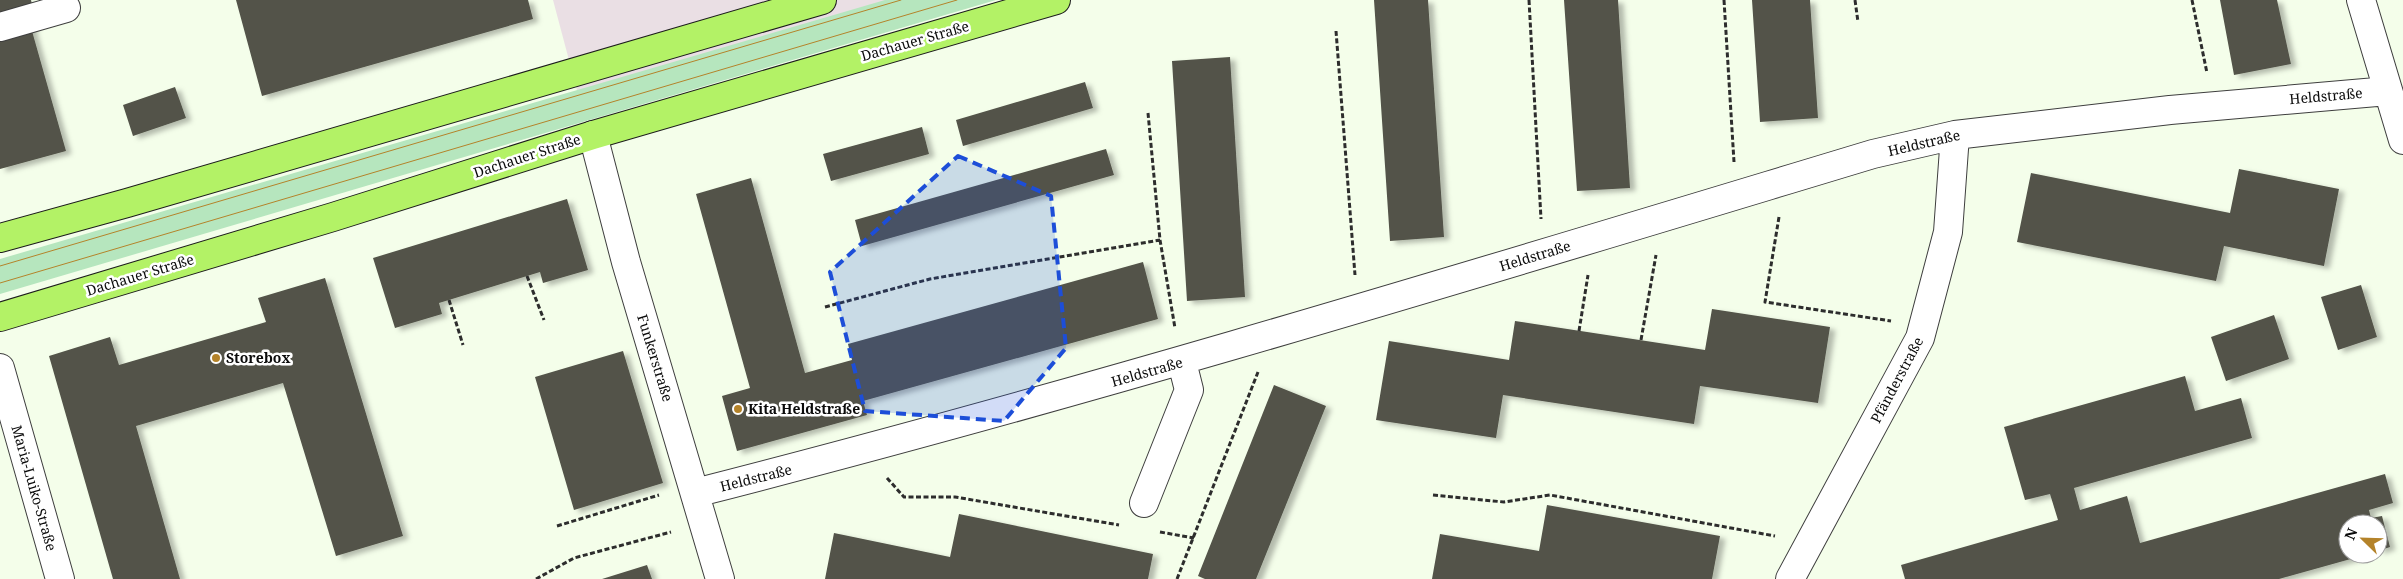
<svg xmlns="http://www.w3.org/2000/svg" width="2403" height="579" viewBox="0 0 2403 579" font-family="'Noto Serif',serif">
<defs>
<filter id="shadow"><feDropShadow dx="5.5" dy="3" stdDeviation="2.5" flood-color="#0004"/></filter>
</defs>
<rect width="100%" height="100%" fill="#f4feea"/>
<path fill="#eadfe4" d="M553 0H957L582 109Z"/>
<path fill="#b6e6be" d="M885 0H996L0 294V259Z"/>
<path fill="#525348" filter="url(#shadow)" d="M0 0H31L33 9 32 31 66 151 0 169Z
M236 0H528L533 19 262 96Z
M1374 0H1428L1444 237 1390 241Z
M1564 0H1618L1630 188 1577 191Z
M1752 0H1810L1818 118 1760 122Z
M2220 0H2277L2291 64 2234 75Z
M1230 57 1245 297 1187 301 1172 61Z
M1085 82 1093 108 963 146 956 120Z
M175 87 186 118 133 136 123 105Z
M922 127 929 154 831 181 823 154Z
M1106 149 1114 175 862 246 855 220Z
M2239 169 2339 189 2324 266 2224 246 2216 281 2017 242 2031 173 2230 213Z
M751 178 805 373 852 360 848 344 1143 262 1158 319 863 401 867 415 737 451 722 396 750 388 696 194Z
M567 199 588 270 543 283 540 272 527 276 439 303 442 314 395 328 373 258Z
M325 278 403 536 336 556 283 383 136 426 180 579H113L49 356 110 337 119 365 266 322 258 298Z
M2361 285 2377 337 2338 350 2321 297Z
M1712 309 1830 327 1818 403 1700 386 1694 424 1503 395 1496 438 1376 420 1389 341 1509 360 1515 321 1705 350Z
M2274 315 2289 359 2226 381 2211 337Z
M623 351 663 483 574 510 535 377Z
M2185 376 2195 411 2241 398 2252 438 2074 488 2080 510 2127 496 2140 543 2385 474 2393 503 2369 510 2371 518 2382 516 2390 547 2378 551V524H2348V554L2365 555 2279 579H1905L1901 565 2058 520 2050 494 2025 500 2004 427Z
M1274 385 1326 406 1256 579H1205L1198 576Z
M1547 505 1720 536 1712 579H1432L1440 534 1539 551Z
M959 514 1153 554 1148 579H825L834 533 950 557Z
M647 565 652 579H602Z"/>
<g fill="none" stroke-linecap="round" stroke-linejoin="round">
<defs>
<path id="minor" d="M2361 0 2403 140
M0 27 66 8
M593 135 626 262 720 579
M0 368 60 579
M695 493C1091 392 1482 272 1873 154L1955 135 2170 110 2388 91
M1144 503 1189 390 1182 362
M1790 579 1920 338 1948 232 1955 135"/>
<path id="major" d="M0 238 127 203 822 0
M0 317 333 217 593 135 1056 0"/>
</defs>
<use href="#minor" stroke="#3e3e3e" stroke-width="30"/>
<use href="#major" stroke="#1c1c1c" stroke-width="30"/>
<path stroke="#2d2d2d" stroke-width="3" stroke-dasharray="5 2.5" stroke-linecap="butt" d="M1529 0 1541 219
M1724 0 1734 162
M1855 0 1858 22
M2192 0 2207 73
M1336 31 1355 275
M1148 113 1160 240 1175 328
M1779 217 1765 302 1891 321
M527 276 544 320
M449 300 463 345
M825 307 930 279 1160 240
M1579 331 1588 275
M1641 340 1656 255
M887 478 904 497H955L1119 525
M1433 495 1504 502 1550 495 1775 536
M557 526 659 495
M1160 532 1194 538
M536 579 574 558 671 532
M1177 579 1258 372"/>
<use href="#minor" stroke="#fff" stroke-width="28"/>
<use href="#major" stroke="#b3f266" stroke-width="28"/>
<path stroke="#b4832a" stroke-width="1" d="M0 266 901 0
M0 283 957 0"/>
</g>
<path fill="#1d4ed8" fill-opacity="0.2" stroke="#1d4ed8" stroke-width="4" stroke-dasharray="10 6" stroke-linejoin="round" d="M958 156 1051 196 1066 348 1004 421 865 411 830 272Z"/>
<g fill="#b4832a" stroke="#fff" stroke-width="2">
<circle cx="216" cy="358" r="5"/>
<circle cx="738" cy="409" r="5"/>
</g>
<g text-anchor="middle" stroke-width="5" stroke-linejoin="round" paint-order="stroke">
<g font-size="14" fill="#0b0b0b" stroke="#fff">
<text transform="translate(915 41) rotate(-16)" y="5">Dachauer Straße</text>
<text transform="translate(2326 96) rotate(-5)" y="5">Heldstraße</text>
<text transform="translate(1924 143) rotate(-13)" y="5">Heldstraße</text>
<text transform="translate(527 156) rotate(-18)" y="5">Dachauer Straße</text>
<text transform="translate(1535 256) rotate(-17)" y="5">Heldstraße</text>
<text transform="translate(140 275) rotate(-17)" y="5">Dachauer Straße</text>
<text transform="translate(655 358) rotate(73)" y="5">Funkerstraße</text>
<text transform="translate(1147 372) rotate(-16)" y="5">Heldstraße</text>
<text transform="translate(1897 380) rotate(-62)" y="5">Pfänderstraße</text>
<text transform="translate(756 478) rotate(-14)" y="5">Heldstraße</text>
<text transform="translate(34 488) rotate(74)" y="5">Maria-Luiko-Straße</text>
</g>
<g font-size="14" font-weight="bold" fill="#0b0b0b" stroke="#fff" text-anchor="start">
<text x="226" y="363">Storebox</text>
<text x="748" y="414">Kita Heldstraße</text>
</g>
</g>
<g transform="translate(2363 539) rotate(293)"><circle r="24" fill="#ffffff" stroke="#9d9d9d"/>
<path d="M0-4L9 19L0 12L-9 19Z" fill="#b4832a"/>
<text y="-8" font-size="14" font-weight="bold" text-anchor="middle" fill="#0b0b0b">N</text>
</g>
</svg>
